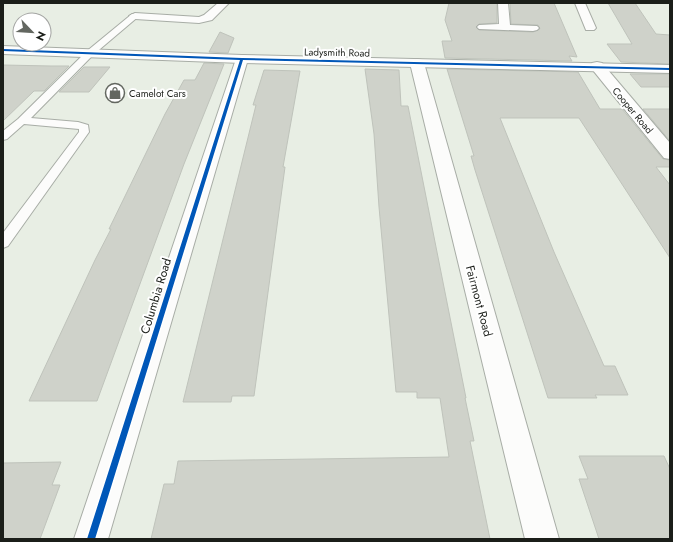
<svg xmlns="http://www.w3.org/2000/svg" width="673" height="542" viewBox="0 0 673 542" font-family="Jost,sans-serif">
<rect width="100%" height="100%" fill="#e8eee4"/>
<path fill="#cfd2ca" stroke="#bfc3bb" d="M449 3H497V23L479 24 476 27 479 30 533 32 540 29 538 25 511 24 510 3H554L577 57 569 56 572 61 445 58 442 41H452L445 20Z
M608 3H635L656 34 670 35V64L621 62 607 44H632Z
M220 32 234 38 228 53 209 52Z
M204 63 224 64 184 164 97 401H29L95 260 111 229H109L165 114 184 80H195Z
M3 65 51 66H69L44 91H34L3 121Z
M84 67H110L89 92H59Z
M365 69 399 70 401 106H408L466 398H465L474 441H470L490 539H151L164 484H174L178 461 449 457 440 398H417V392H396L379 207 374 134Z
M447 69 578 72 600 109H622L663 159 670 160V167H656L670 185V258L579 118H500L554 252 604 366H615L628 395H595L597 398H548L475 170 471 156H474Z
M264 70 300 71 283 167H285L254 396H232L231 402H183L256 105H253Z
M630 74H670V87H641Z
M643 109H670V141Z
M579 456H664L670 469V539H599L579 479H588Z
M61 462 52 485H60L40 539H3V463Z"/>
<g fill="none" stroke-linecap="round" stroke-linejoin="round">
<defs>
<path id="service" d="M132 14H135L139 16 93 55 31 118 78 122 88 125 89 132 8 246 3 248V233L79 132V129L24 124 7 139 3 140V131L18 119 87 51Z"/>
<path id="minor" d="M218 3H229L212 20 199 23 135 19 129 16 135 13 199 17 204 15Z
M498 3H508L510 25 537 26 539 28 537 30 533 31 479 29 477 27 479 25 499 24Z
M575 3H585L596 28 594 30H586Z
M242 55 247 56 248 59 108 539H74L236 59 237 56Z
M417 59 422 60 424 63 559 539H525L410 63 412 60Z
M597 62 602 63 670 143V159L664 158 592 69 590 66 592 63Z"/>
<path id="tertiary" d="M3 46 242 55 670 65V73L242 63 3 54Z"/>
</defs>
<use href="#service" stroke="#a8ada6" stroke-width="2"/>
<use href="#minor" stroke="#a8ada6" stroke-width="2"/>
<use href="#tertiary" stroke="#a8ada6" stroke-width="2"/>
<use href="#service" fill="#fcfcfb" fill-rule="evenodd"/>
<use href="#minor" fill="#fcfcfb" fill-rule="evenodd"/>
<use href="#tertiary" fill="#fcfcfb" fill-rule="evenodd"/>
<defs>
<path id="cycleway" d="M3 49 242 58 670 68V70L243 60 95 539H87L240 60 3 51Z"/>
</defs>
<use href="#cycleway" stroke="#fff" stroke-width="3"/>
<use href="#cycleway" fill="#0057b8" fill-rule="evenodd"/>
</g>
<defs>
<symbol id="shop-ring" viewBox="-11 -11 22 22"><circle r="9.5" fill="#fff" stroke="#636760" stroke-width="1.5"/><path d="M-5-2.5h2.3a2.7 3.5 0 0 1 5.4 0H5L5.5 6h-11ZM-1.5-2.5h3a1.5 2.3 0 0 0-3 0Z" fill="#636760"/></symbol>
</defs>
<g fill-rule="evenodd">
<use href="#shop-ring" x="104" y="82" width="22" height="22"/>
</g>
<g text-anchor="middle" stroke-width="4" stroke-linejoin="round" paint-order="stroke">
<g font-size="10" fill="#1b1e19" stroke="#fff">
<text transform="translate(337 52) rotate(1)" y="4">Ladysmith Road</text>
<text transform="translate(633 110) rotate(50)" y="4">Cooper Road</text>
</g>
<g font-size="10" fill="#1b1e19" stroke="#fff" text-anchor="start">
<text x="129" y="97">Camelot Cars</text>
</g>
<g font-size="12" fill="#1b1e19" stroke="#fff">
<text transform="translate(156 296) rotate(-73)" y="4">Columbia Road</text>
<text transform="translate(479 301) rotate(75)" y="4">Fairmont Road</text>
</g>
</g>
<rect width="673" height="542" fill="none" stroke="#1b1e19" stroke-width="8"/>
<g transform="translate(32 32) rotate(115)"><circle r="19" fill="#ffffff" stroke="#a4a5a3"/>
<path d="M0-3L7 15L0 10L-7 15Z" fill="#636760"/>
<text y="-6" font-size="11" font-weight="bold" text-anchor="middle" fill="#1b1e19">N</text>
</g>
</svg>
